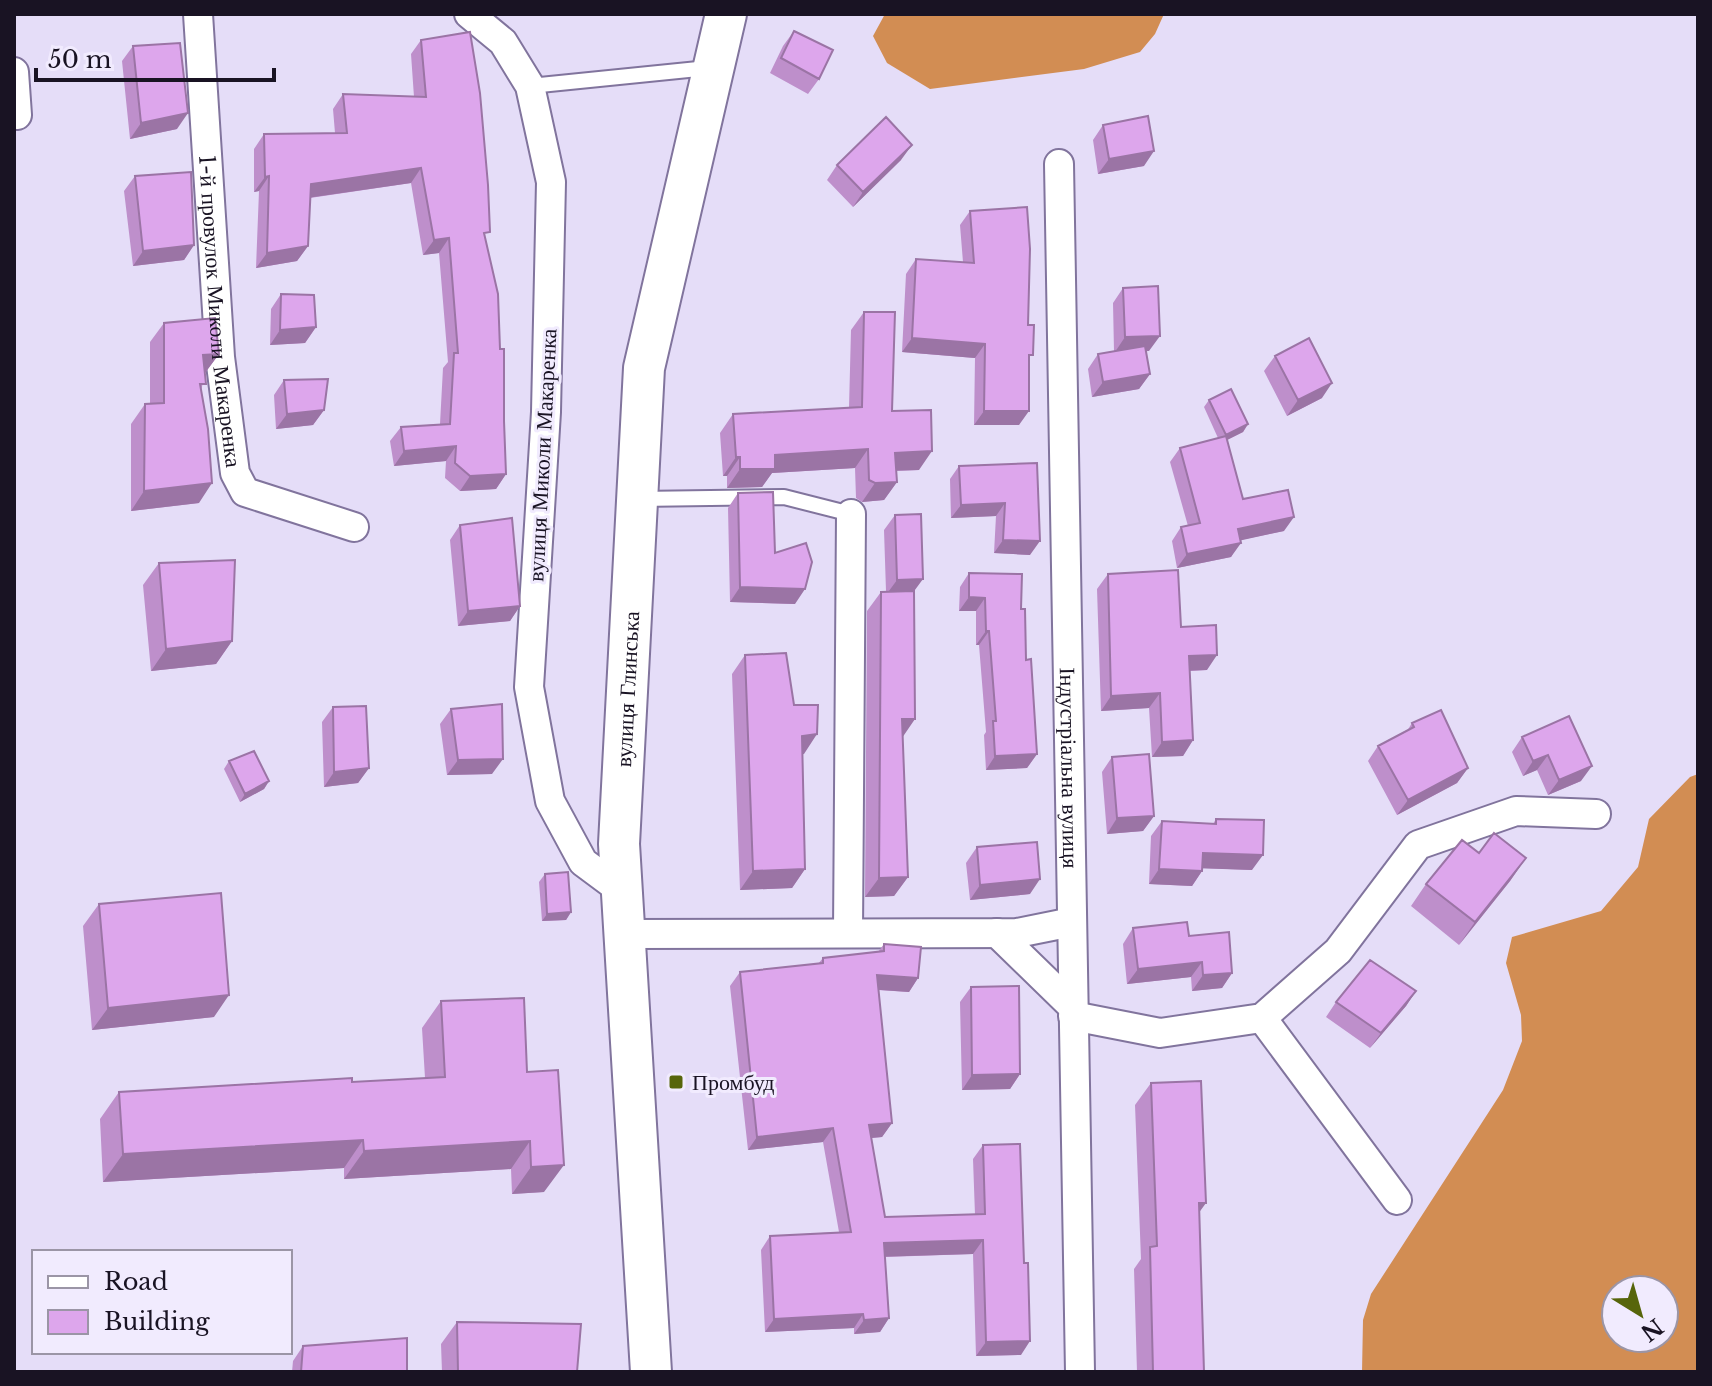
<svg xmlns="http://www.w3.org/2000/svg" width="1712" height="1386" viewBox="0 0 1712 1386" font-family="'Libre Baskerville',serif">
<rect width="100%" height="100%" fill="#e5ddf8"/>
<path fill="#d28d53" fill-rule="evenodd" d="M885 14H1164L1155 34 1140 52 1084 69 930 89 887 63 873 36Z
M1698 774V1372H1362L1363 1320 1371 1294 1503 1090 1522 1041 1521 1015 1506 963 1512 937 1601 911 1638 867 1649 819 1690 777ZM1616 1290H1664V1338H1616Z"/>
<g fill="none" stroke-linecap="round" stroke-linejoin="round">
<defs>
<path id="service" d="M530 86 708 68
M638 499 784 497 851 514"/>
<g id="minor">
<path id="s1" d="M198 14 220 357 235 473 245 492 354 527"/>
<path d="M469 14 503 42 530 86 551 182 546 412 529 687 550 801 583 862 622 891"/>
<path d="M14 72 17 115"/>
<path id="s2" d="M1059 164 1080 1372"/>
<path d="M848 933 851 514"/>
<path d="M997 933 1073 1007"/>
<path d="M625 934 1017 933 1072 922"/>
<path d="M1073 1016 1160 1033 1262 1018 1338 951 1418 845 1516 811 1596 814"/>
<path d="M1262 1018 1397 1200"/>
</g>
<g id="secondary">
<path id="s3" d="M651 1372 619 844 644 368 726 14"/>
</g>
</defs>
<use href="#service" stroke="#81749d" stroke-width="18"/>
<use href="#minor" stroke="#81749d" stroke-width="32"/>
<use href="#secondary" stroke="#81749d" stroke-width="44"/>
<use href="#service" stroke="#fff" stroke-width="14"/>
<use href="#minor" stroke="#fff" stroke-width="28"/>
<use href="#secondary" stroke="#fff" stroke-width="40"/>
</g>
<path fill="#be8fcb" d="M794 31 819 79 808 94 770 73 783 46Z
M421 40 485 239 504 421 506 474 496 489 460 491 445 478 446 461 394 466 390 441 401 427 440 424 443 368 448 362 439 253 423 255 411 183 310 198 308 246 297 261 256 268 259 191 254 192V149L264 134 335 133 333 109 343 94 414 97 411 54Z
M133 46 177 129 130 139 122 61Z
M1103 125 1144 166 1098 174 1093 140Z
M901 160 853 207 827 180 837 165Z
M135 176 194 245 184 260 133 266 124 191Z
M970 211 1028 325 1029 361 1019 425H974L975 358 902 352 906 274 916 259 963 262 960 225Z
M1123 288 1149 351H1146L1150 374 1139 389 1092 397 1088 369 1098 354 1114 351 1113 303Z
M281 294 316 327 305 343 270 345 271 309Z
M864 312 892 411 919 470 896 471 897 482 884 500 862 502 856 498 855 468 772 473 762 487 727 488V476H723L720 433 733 414 849 408 851 330Z
M164 323 219 354 205 373 201 391 199 503 131 511V424L145 404H150V342Z
M1275 356 1322 398 1287 416 1264 371Z
M284 380 324 410 313 425 276 429 274 395Z
M1209 400 1248 424 1243 432 1227 440 1243 499 1284 531 1240 540 1231 557 1177 568 1172 541 1181 527 1188 526 1170 462 1180 448 1218 438 1204 407Z
M1037 463 1030 555 994 553 996 516 951 518 950 479 959 466Z
M738 493 775 553 795 604 730 602 728 508Z
M895 515 914 592 902 737 908 877 894 896 865 897 867 611 881 592 886 591 884 530Z
M460 525 520 606 510 621 458 626 450 540Z
M159 563 232 641 216 664 151 671 143 585Z
M969 573 1021 609 1037 754 1027 768 986 770 984 735 986 732 979 645H976V611H959L960 587Z
M1108 574 1207 670 1190 671 1193 740 1183 756 1152 757 1149 708 1101 711 1097 589Z
M745 655 794 705 804 754H802L805 869 792 888 740 890 732 674Z
M333 707 369 768 358 783 324 787 322 722Z
M451 709 492 774 447 775 440 724Z
M1569 716 1581 781 1548 795 1537 770 1523 776 1512 752 1522 737Z
M1412 723 1468 768 1457 783 1397 815 1368 761 1378 746 1407 731Z
M1112 757 1154 816 1143 831 1107 834 1102 772Z
M229 761 269 781 264 789 240 802 224 769Z
M1216 819 1252 870 1202 868V871L1192 886 1149 884 1151 836 1162 821 1213 824Z
M977 847 1030 894 970 900 966 863Z
M1526 858 1510 881 1459 945 1411 906 1426 884Z
M545 874 571 912 566 920 542 921 539 882Z
M99 904 214 1017 92 1030 83 926Z
M1133 928 1189 936 1232 973 1222 988 1192 991 1191 977 1127 984 1123 944Z
M884 944 918 978 909 992 878 990 892 1123 882 1137 871 1138 885 1217 975 1215 973 1159 983 1145 1021 1355 976 1356 973 1254 885 1257 889 1318 880 1332 854 1334V1328L765 1332 761 1250 770 1236 839 1232 823 1142 748 1150 730 986 740 972 818 964 823 958 878 952Z
M971 987 1020 1074 1010 1089 962 1090 960 1002Z
M1416 991 1406 1006 1370 1048 1326 1017 1336 1002Z
M441 1001 527 1072 544 1192 512 1194 511 1169 344 1179V1168L103 1182 100 1119 119 1092 352 1082 425 1078 422 1028Z
M1151 1083 1199 1213 1204 1372H1137L1134 1269 1141 1259 1135 1105Z
M457 1322 577 1372H442L441 1344Z
M303 1346 407 1372H292L293 1361Z"/>
<path fill="#9b74a5" d="M188 113 177 129 130 139 141 123Z
M912 145 901 160 853 207 863 192Z
M1154 151 1144 166 1098 174 1109 159Z
M421 168 411 183 300 199 311 184Z
M269 176 259 191 254 192 265 177Z
M449 238 439 253 423 255 434 240Z
M194 245 184 260 133 266 143 251Z
M308 246 297 261 256 268 267 253Z
M316 327 305 343 270 345 280 330Z
M1160 336 1149 351 1115 352 1125 337Z
M912 338 985 344 975 358 902 352Z
M219 354 205 373 203 355Z
M1150 374 1139 389 1092 397 1103 382Z
M1332 383 1322 398 1287 416 1298 400Z
M324 410 313 425 276 429 287 414Z
M984 411H1029L1019 425H974Z
M1248 424 1243 432 1221 443 1226 435Z
M456 446 446 461 394 466 404 451Z
M868 449 855 468 772 473 762 487 727 488 740 469 775 455Z
M932 451 919 470 882 471 895 453Z
M736 457H740L727 476H723Z
M506 474 496 489 460 491 470 476Z
M897 482 884 500 862 502 875 483Z
M212 483 199 503 131 511 144 491Z
M1005 503 996 516 951 518 961 505Z
M1294 517 1284 531 1229 543 1238 529Z
M1003 540 1040 541 1030 555 994 553Z
M1241 543 1231 557 1177 568 1187 554Z
M923 579 912 594 886 595 897 580Z
M740 587 805 589 795 604 730 602Z
M969 597 985 598 976 611H959Z
M520 606 510 621 458 626 468 611Z
M986 631H989L979 645H976Z
M232 641 216 664 151 671 166 649Z
M1217 655 1207 670 1179 671 1189 656Z
M1160 693 1149 708 1101 711 1111 696Z
M902 719H915L902 738Z
M817 734 804 754 788 756 802 736Z
M1193 740 1183 756 1152 757 1162 742Z
M1037 754 1027 768 986 770 995 756Z
M1548 755 1537 770 1523 776 1533 761Z
M503 759 492 774 447 775 458 760Z
M1592 766 1581 781 1548 795 1559 780Z
M369 768 358 783 324 787 334 772Z
M1468 768 1457 783 1397 815 1408 800Z
M269 781 264 789 240 802 245 794Z
M1154 816 1143 831 1107 834 1117 818Z
M1203 853 1263 855 1252 870 1193 868Z
M1526 858 1510 881 1459 945 1475 922Z
M805 869 792 888 740 890 753 871Z
M1159 869 1202 871 1192 886 1149 884Z
M908 877 894 896 865 897 879 878Z
M1040 879 1030 894 970 900 980 885Z
M571 912 566 920 542 921 547 914Z
M1202 962 1191 977 1127 984 1138 969Z
M1232 973 1222 988 1192 991 1203 975Z
M877 975 918 978 909 992 867 989Z
M1416 991 1406 1006 1370 1048 1381 1033Z
M229 995 214 1017 92 1030 108 1008Z
M1020 1074 1010 1089 962 1090 972 1075Z
M892 1123 882 1137 860 1139 869 1125Z
M833 1128 823 1142 748 1150 757 1137Z
M363 1140 344 1168 103 1182 123 1154Z
M530 1141 511 1169 344 1179 364 1151Z
M564 1165 544 1192 512 1194 531 1167Z
M1199 1203H1206L1190 1225Z
M983 1240 973 1254 874 1257 884 1243Z
M863 1314 854 1328 765 1332 774 1319Z
M889 1318 880 1332 854 1334 864 1320Z
M1030 1341 1021 1355 976 1356 986 1342Z"/>
<path fill="#dda6ec" stroke="#9b74a5" stroke-width="2" d="M794 31 833 50 819 79 781 58Z
M470 32 480 93 488 185 490 232 484 233 498 294 500 349H504V421L506 474 470 476 455 463 456 446 404 451 401 427 450 424 454 353H458L449 238 434 240 421 168 311 184 308 246 267 253 269 176 265 177 264 134 347 133 343 94 426 97 421 40Z
M180 43 188 113 141 123 133 46Z
M1148 116 1154 151 1109 159 1103 125Z
M886 117 912 145 863 192 837 165Z
M191 172 194 245 143 251 135 176Z
M1027 207 1030 249 1028 325H1034L1033 355H1029V411H984L985 344 912 338 916 259 974 263 970 211Z
M1158 286 1160 336 1125 337 1123 288Z
M281 294 314 295 316 327 280 330Z
M864 312H895L892 411 931 410 932 451 895 453 897 482 875 483 869 480 868 449 775 455V469H740V457H736L733 414 862 407Z
M215 318 219 354 203 355 206 384H200L208 429 212 483 144 491 145 404 164 403V323Z
M1309 338 1332 383 1298 400 1275 356Z
M1145 346 1150 374 1103 382 1098 354Z
M328 379 324 410 287 414 284 380Z
M1231 389 1248 424 1226 435 1209 400Z
M1226 436 1243 499 1288 490 1294 517 1238 529 1241 543 1187 554 1181 527 1200 523 1180 448Z
M1037 463 1040 541 1003 540 1005 503 961 505 959 466Z
M773 492 775 553 806 543 812 562 805 589 740 587 738 493Z
M921 514 923 579 897 580 895 515Z
M512 518 520 606 468 611 460 525Z
M235 560 232 641 166 649 159 563Z
M1178 570 1181 627 1216 625 1217 655 1189 656 1193 740 1162 742 1160 693 1111 696 1108 574Z
M969 573 1022 574 1021 609H1025L1026 660 1031 659 1037 754 995 756 993 721H996L989 631H986L985 598 969 597Z
M914 591 915 719H902L908 877 879 878 881 592Z
M786 653 794 705H818L817 734 802 736 805 869 753 871 745 655Z
M502 704 503 759 458 760 451 709Z
M366 706 369 768 334 772 333 707Z
M1441 710 1468 768 1408 800 1378 746 1414 727 1412 723Z
M1569 716 1592 766 1559 780 1548 755 1533 761 1522 737Z
M254 751 269 781 245 794 229 761Z
M1149 754 1154 816 1117 818 1112 757Z
M1216 819 1264 820 1263 855 1203 853 1202 871 1159 869 1162 821 1216 824Z
M1494 833 1526 858 1475 922 1426 884 1462 840 1479 853Z
M1037 842 1040 879 980 885 977 847Z
M568 872 571 912 547 914 545 874Z
M221 893 229 995 108 1008 99 904Z
M1187 922 1189 936 1229 932 1232 973 1203 975 1202 962 1138 969 1133 928Z
M884 944 921 947 918 978 877 975 892 1123 869 1125 885 1217 985 1214 983 1145 1020 1144 1024 1263H1028L1030 1341 986 1342 983 1240 884 1243 889 1318 864 1320 863 1314 774 1319 770 1236 851 1232 833 1128 757 1137 740 972 823 963V958L884 951Z
M1370 960 1416 991 1381 1033 1336 1002Z
M1019 986 1020 1074 972 1075 971 987Z
M524 998 527 1072 558 1070 564 1165 531 1167 530 1141 364 1151 363 1140 123 1154 119 1092 352 1078V1082L445 1077 441 1001Z
M1201 1081 1206 1203H1199L1204 1372H1153L1150 1247 1157 1246 1151 1083Z
M457 1322 581 1324 577 1372H458Z
M407 1338V1372H301L303 1346Z"/>
<rect fill="#57650b" stroke="#f1ebfe" stroke-width="3" x="668" y="1074" width="16" height="16" rx="4"/>
<g text-anchor="middle" stroke-width="6" stroke-linejoin="round" paint-order="stroke">
<g font-size="22" fill="#191323" stroke="#f1ebfe">
<text dy="8" stroke="none"><textPath href="#s1" startOffset="298">1-й провулок Миколи Макаренка</textPath></text>
<text transform="translate(542 455) rotate(-87)" y="8">вулиця Миколи Макаренка</text>
<text dy="8" stroke="none"><textPath href="#s3" startOffset="684">вулиця Глинська</textPath></text>
<text dy="8" stroke="none"><textPath href="#s2" startOffset="604">Індустріальна вулиця</textPath></text>
</g>
<g font-size="22" fill="#191323" stroke="#f1ebfe" text-anchor="start">
<text x="692" y="1090">Промбуд</text>
</g>
</g>
<rect width="1712" height="1386" fill="none" stroke="#191323" stroke-width="32"/>
<rect x="32" y="1250" width="260" height="104" fill="#f1ebfe" stroke="#9b95a6" stroke-width="2"/>
<rect x="48" y="1276" width="40" height="12" fill="#ffffff" stroke="#9b95a6" stroke-width="2"/>
<text x="104" y="1290" font-size="24" fill="#191323">Road</text>
<rect x="48" y="1310" width="40" height="24" fill="#dda6ec" stroke="#9b95a6" stroke-width="2"/>
<text x="104" y="1330" font-size="24" fill="#191323">Building</text>
<g transform="translate(1640 1314) rotate(143)"><circle r="38" fill="#f1ebfe" stroke="#9b95a6" stroke-width="2"/>
<path d="M0-6L14 30L0 20L-14 30Z" fill="#57650b"/>
<text y="-12" font-size="22" font-weight="bold" text-anchor="middle" fill="#191323">N</text>
</g>
<path d="M36 68v12h238v-12" fill="none" stroke="#191323" stroke-width="4"/>
<text x="48" y="68" font-size="24" fill="#191323" stroke="#f1ebfe" stroke-width="6" paint-order="stroke">50 m</text>
</svg>
